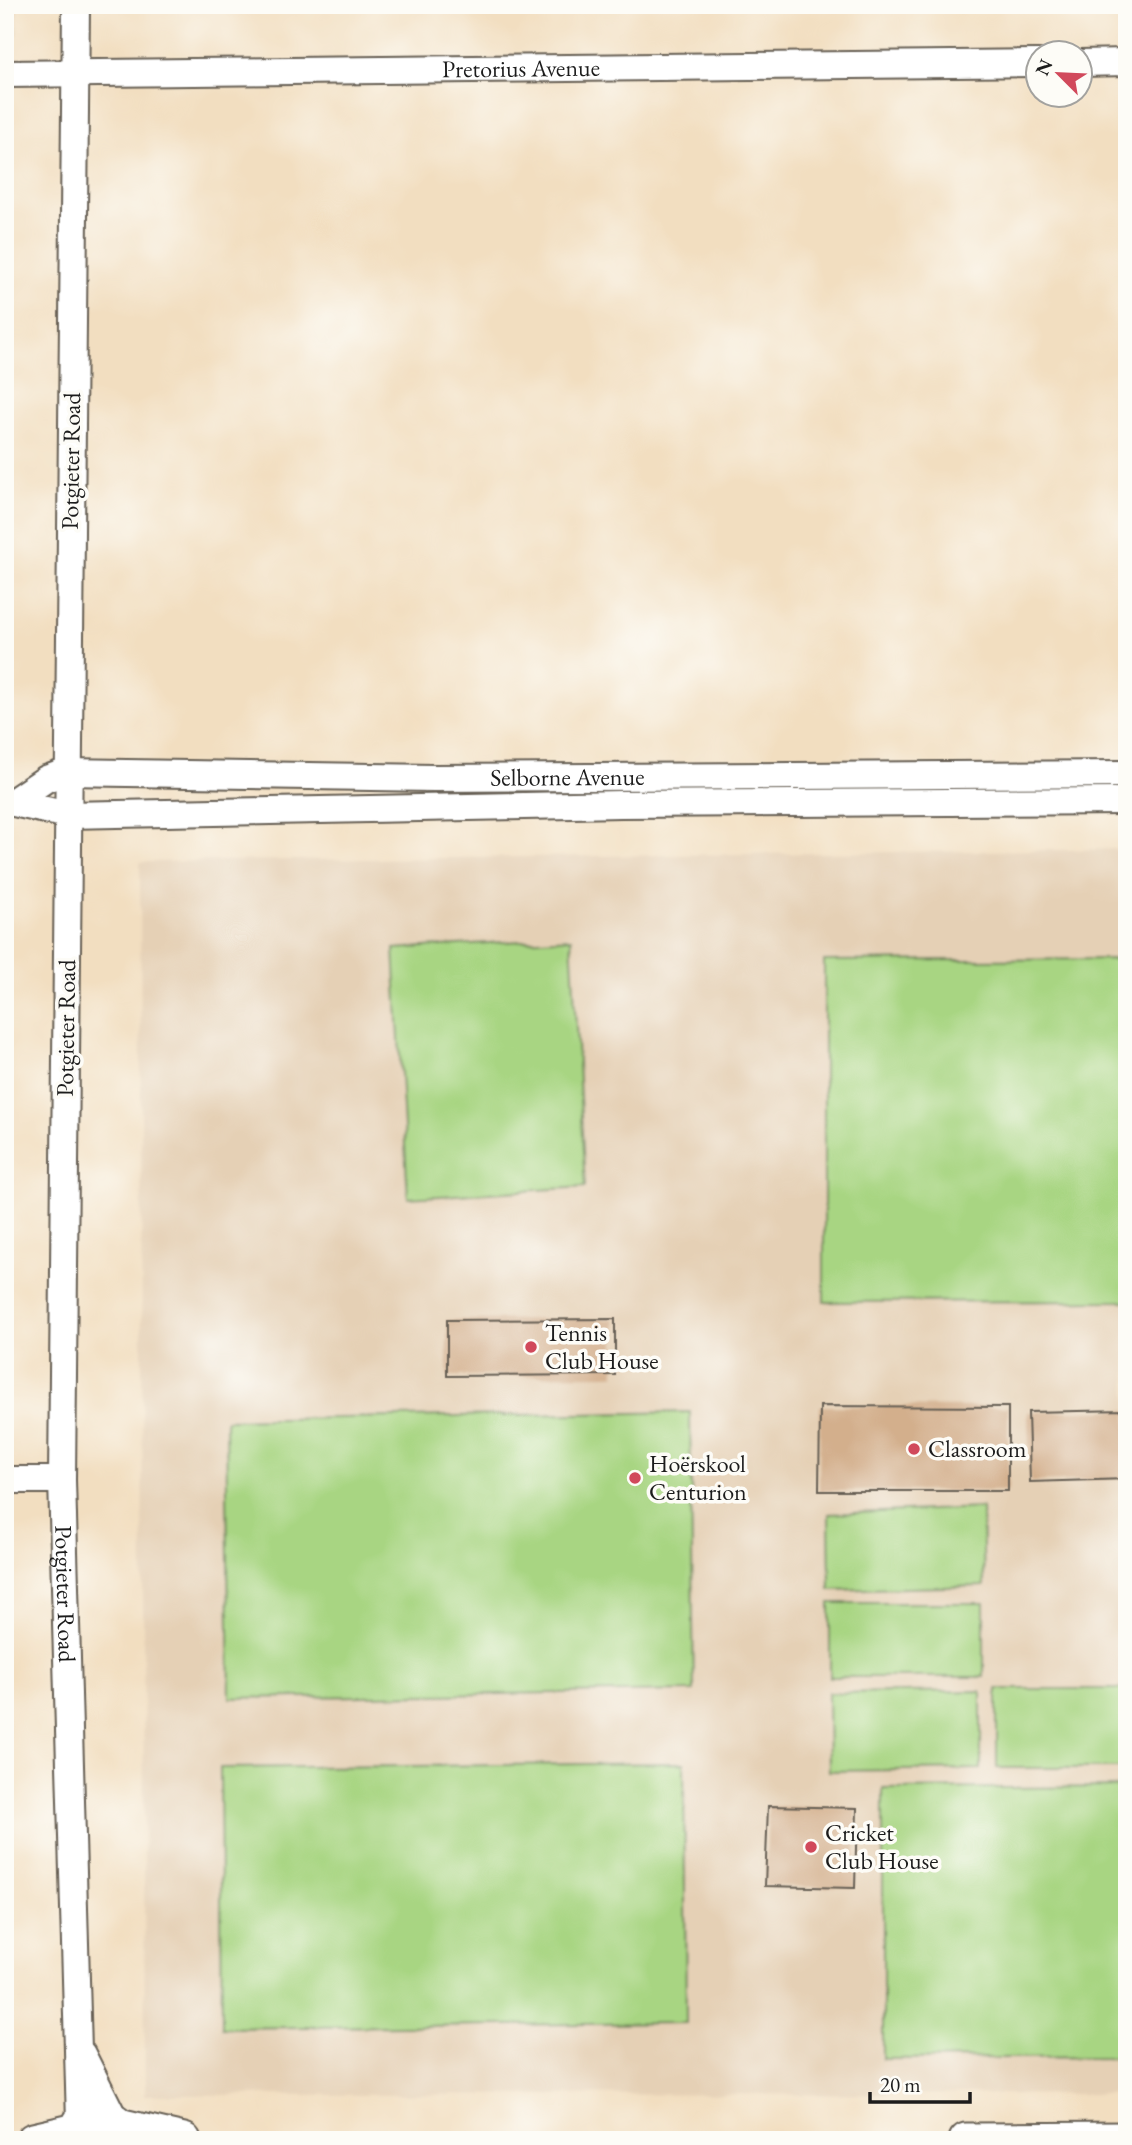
<svg xmlns="http://www.w3.org/2000/svg" width="1132" height="2145" viewBox="0 0 1132 2145" font-family="'EB Garamond',serif">
<rect width="100%" height="100%" fill="#fdfcf7"/>
<filter id="ink" filterUnits="userSpaceOnUse"><feTurbulence type="fractalNoise" baseFrequency=".0143" numOctaves="2"/><feDisplacementMap in="SourceGraphic" scale="14" xChannelSelector="R" yChannelSelector="G"/><feConvolveMatrix kernelMatrix="1 2 1 2 8 2 1 2 1" color-interpolation-filters="sRGB"/></filter>
<filter id="wash" filterUnits="userSpaceOnUse"><feTurbulence type="fractalNoise" baseFrequency=".00686" numOctaves="4" result="noise"/><feDisplacementMap in="SourceGraphic" scale="28" xChannelSelector="R" yChannelSelector="G"/><feGaussianBlur stdDeviation="1.57" result="paint"/><feColorMatrix in="noise" values="0 0 0 0 0 0 0 0 0 0 0 0 0 0 0 0 0 1.4 0 .05"/><feComposite in="paint" operator="in"/></filter>
<g filter="url(#wash)">
<rect width="100%" height="100%" fill="#f2dec0"/>
<path fill="#e5d0b5" d="M5 5H17L18 35H5Z
M1127 849V2094L145 2095 140 862Z"/>
<path fill="#a8d582" stroke="#62784f" stroke-width="2" d="M571 938 585 1187 408 1198 394 949Z
M1127 959V1301L824 1302V961Z
M690 1412 694 1691 230 1698 226 1420Z
M982 1508 984 1586 830 1590 829 1514Z
M830 1603H984V1677H830Z
M997 1689H1127V1768H997Z
M981 1691V1769L829 1771 828 1693Z
M684 1763 686 2023 222 2028 220 1768Z
M1127 1787V2057L883 2059V1789Z"/>
<g id="blocks">
<path fill="#d3af8c" d="M615 1319V1375L447 1376V1320Z
M820 1406 1008 1407V1491H819Z
M1127 1410V1479L1030 1482 1028 1412Z
M768 1806 857 1808 855 1888 765 1886Z"/>
</g>
</g>
<g filter="url(#ink)">
<use href="#blocks" fill-opacity="0" stroke="#676055" stroke-width="2"/>
<g fill="none" stroke-linecap="round" stroke-linejoin="round">
<defs>
<g id="minor">
<path id="s1" d="M76 5 62 1480 80 2122"/>
<path d="M1080 63 1127 62"/>
<path id="s2" d="M5 74 1038 63"/>
<path id="s3" d="M15 800 46 779 66 772 434 778 1127 774"/>
<path d="M5 801 68 815 621 804 1127 801"/>
<path d="M5 1480H62"/>
<path d="M82 2054 114 2118"/>
</g>
<path id="tertiary" d="M123 2126 184 2140
M33 2140 72 2131
M70 2140 80 2122C101 2111 120 2116 128 2140
M966 2140 1127 2139"/>
</defs>
<use href="#minor" stroke="#676055" stroke-width="30"/>
<use href="#tertiary" stroke="#676055" stroke-width="37"/>
<use href="#minor" stroke="#fff" stroke-width="26"/>
<use href="#tertiary" stroke="#fff" stroke-width="33"/>
</g>
</g>
<g fill="#d1495b" stroke="#fdfcf7" stroke-width="2.5">
<circle cx="531" cy="1347" r="7"/>
<circle cx="914" cy="1449" r="7"/>
<circle cx="635" cy="1478" r="7"/>
<circle cx="811" cy="1847" r="7"/>
</g>
<g text-anchor="middle" stroke-width="7" stroke-linejoin="round" paint-order="stroke">
<g font-size="24" fill="#1c1c1c" stroke="#fdfcf7">
<text dy="8" stroke="none"><textPath href="#s2" startOffset="516">Pretorius Avenue</textPath></text>
<text transform="translate(71 461) rotate(-89)" y="8">Potgieter Road</text>
<text dy="8" stroke="none"><textPath href="#s3" startOffset="560">Selborne Avenue</textPath></text>
<text transform="translate(66 1028) rotate(-89)" y="8">Potgieter Road</text>
<text dy="8" stroke="none"><textPath href="#s1" startOffset="1589">Potgieter Road</textPath></text>
</g>
<g font-size="24" fill="#1c1c1c" stroke="#fdfcf7" text-anchor="start">
<text x="545" y="1341">Tennis<tspan x="545" dy="28">Club House</tspan></text>
<text x="928" y="1457">Classroom</text>
<text x="649" y="1472">Hoërskool<tspan x="649" dy="28">Centurion</tspan></text>
<text x="825" y="1841">Cricket<tspan x="825" dy="28">Club House</tspan></text>
</g>
</g>
<rect width="1132" height="2145" fill="none" stroke="#fdfcf7" stroke-width="28"/>
<g transform="translate(1059 74) rotate(294)"><circle r="33" fill="#fdfcf7" stroke="#a3a29f" stroke-width="2"/>
<path d="M0-5L12 26L0 18L-12 26Z" fill="#d1495b"/>
<text y="-10" font-size="19" font-weight="bold" text-anchor="middle" fill="#1c1c1c">N</text>
</g>
<path d="M870 2092v10h100v-10" fill="none" stroke="#1c1c1c" stroke-width="3.5"/>
<text x="880" y="2092" font-size="21" fill="#1c1c1c" stroke="#fdfcf7" stroke-width="5" paint-order="stroke">20 m</text>
</svg>
